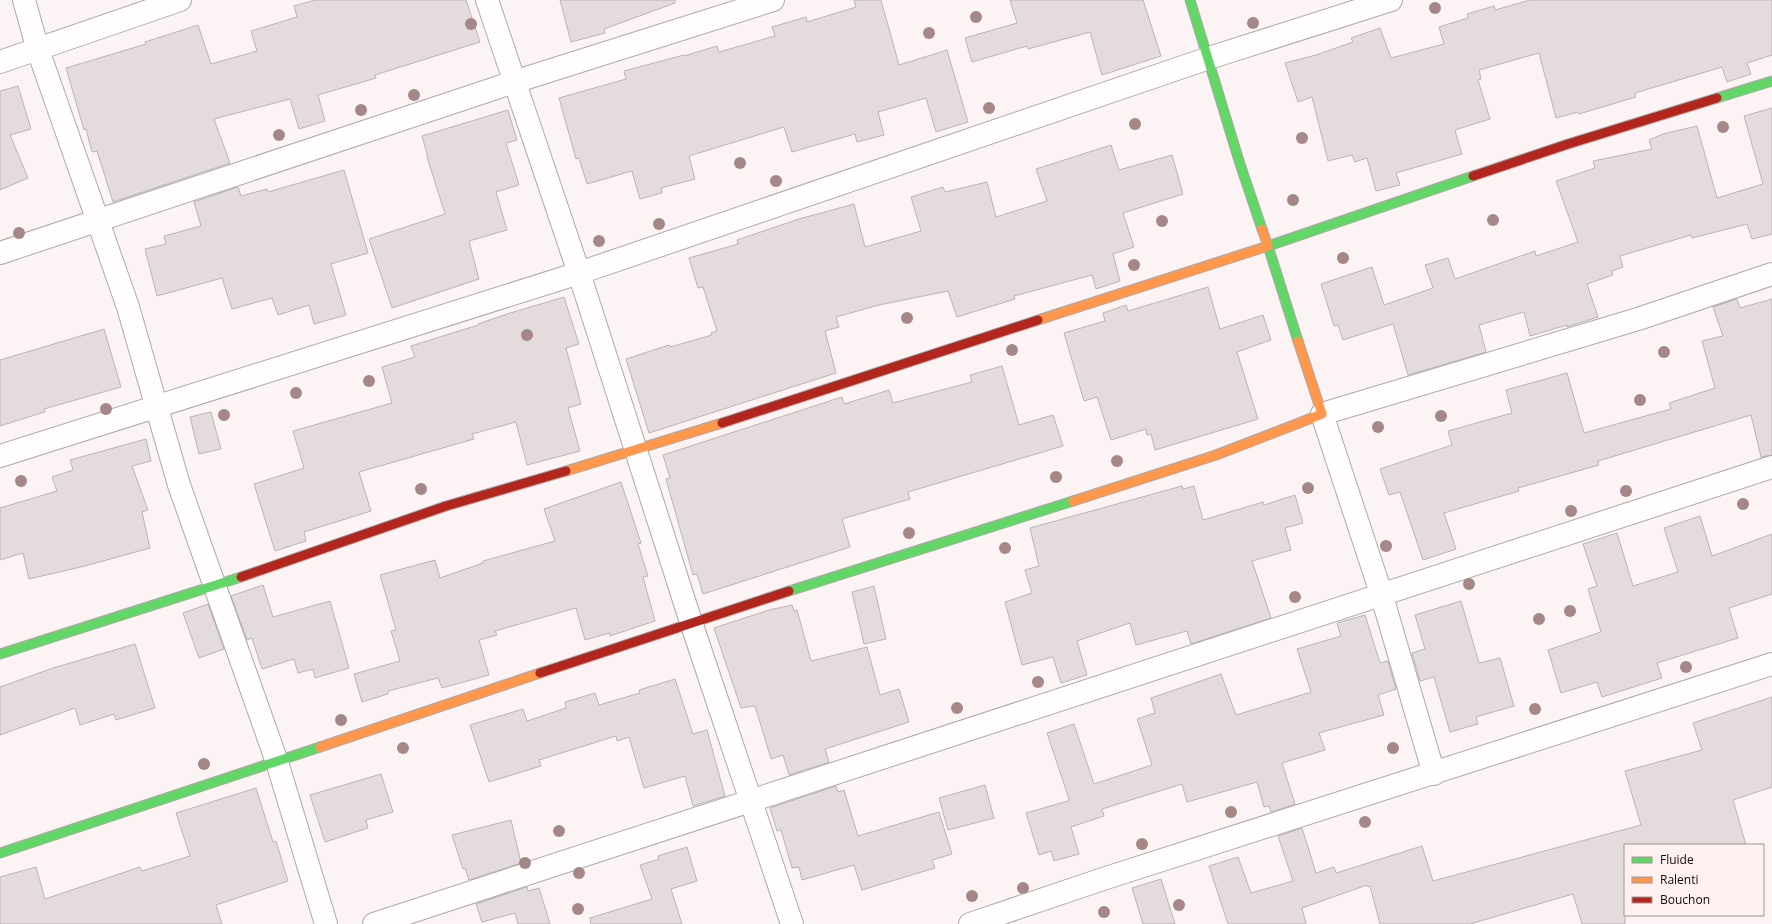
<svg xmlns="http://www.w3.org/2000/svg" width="1772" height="924" viewBox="0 0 1772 924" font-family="'Open Sans',sans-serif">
<rect width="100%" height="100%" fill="#fcf4f4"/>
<path fill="#e4dcdc" stroke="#bbb4b4" d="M315 0H466L480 42 375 75 376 78 318 95 325 121 299 129 290 99 214 119 230 163 113 202 97 151 92 152 86 129 84 130 66 68 146 44 145 42 198 25 211 64 257 51 251 31 297 17 294 6Z
M560 0H675V3L604 29 605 33 571 42Z
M854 0H881L899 65 947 50 968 122 936 132 926 98 878 112 884 135 857 142 855 134 792 152 784 127 689 156 695 179 661 188 662 193 640 199 632 171 587 184 579 158 576 159 559 98 626 79 624 71 684 55V56L717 46 719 52 775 36 772 27 806 17 807 22 856 7Z
M1010 0H1143L1161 56 1102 75 1090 32 1028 49 1027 46 972 62 965 38 1017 23Z
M1530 0H1772V55L1747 63 1751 74 1727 82 1722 67 1635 93 1636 97 1579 114 1578 112 1556 118 1539 53 1479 70 1481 79 1478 80 1490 119 1455 130 1462 154 1396 173 1400 185 1376 191 1367 158 1355 162 1352 155 1328 161 1312 97 1298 102 1285 63 1316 55 1353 42 1351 38 1380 28 1391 58 1444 44 1439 27 1468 18 1467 14 1494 6 1495 10Z
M18 86 31 129 10 135 28 178 0 190V91Z
M1772 108V234L1752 239 1747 224 1692 238 1691 235 1620 256 1623 267 1612 271 1613 275 1587 284 1598 317 1567 327V325L1530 336 1524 312 1479 325 1486 352 1408 375 1393 324 1343 340 1338 325 1334 326 1321 284 1372 267 1384 305 1433 288 1425 265 1448 258 1455 279 1535 251 1536 256 1578 242 1556 181 1595 168 1593 161 1652 149 1649 140 1663 134 1697 126 1717 198 1763 184 1744 116Z
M508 110 517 140 506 143 519 185 496 192 507 230 469 241 479 279 392 308 369 239 445 214 427 157H428L422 136Z
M1111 145 1119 170 1172 155 1183 194 1123 213 1134 247 1113 254 1120 281 1096 289 1092 275 1014 296 1015 299 957 317 948 291 879 305 836 317 839 327 825 331 836 373 649 433 626 359 669 345 670 347 712 335 711 333 717 331 703 287 698 288 689 258 738 244 737 240 799 219 854 204 865 247 921 231 911 197 943 187 945 192 987 182 996 217 1047 201 1036 169Z
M344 170 368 253 331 264 346 315 314 324 309 305 278 315 272 298 232 309 222 278 157 296 145 249 166 244 164 236 201 226 194 202 238 187 241 196 267 189 268 192Z
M1208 287 1220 329 1263 315 1271 340 1237 352 1258 419 1155 450 1151 434 1147 435 1146 429 1111 440 1097 397 1084 401 1064 333 1105 321 1103 313 1126 305 1128 311Z
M564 297 579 344 566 348 581 404 568 408 580 451 527 465 516 422 472 434 474 439 359 472 371 511 304 532 306 541 275 551 254 484 304 468 293 431 392 403 382 367 415 357 411 346 478 325V324L507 314Z
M1737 299 1740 308 1772 299V455L1761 457 1751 415 1598 461 1599 465 1518 488 1519 491 1444 513 1456 549 1423 560 1400 492 1389 495 1380 469 1452 445 1448 431 1512 413 1506 390 1567 373 1584 433 1671 409 1669 403 1715 388 1702 341 1723 336 1713 307Z
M104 329 121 387 44 409 45 412 0 426V360Z
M1002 366 1019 425 1053 415 1063 446 908 492 910 499 842 519 850 547 703 594 697 574 693 575 666 479 670 478 663 455 842 397 844 404 889 390 893 403 972 382 970 375Z
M211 412 221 449 199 454 190 417Z
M146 439 151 461 132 466 148 510 142 512 150 548 85 566 29 579 23 553 0 560V508L57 491 52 477 73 470 70 460Z
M621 482 641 543 638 544 648 576 643 577 655 621 610 636V633L585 640 576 608 495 631 497 635 479 640 489 675 442 688 438 678 388 691V694L362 702 354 674 400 661 391 631 396 630 380 575 435 560 440 578 483 563V561L555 541 544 509Z
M1182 486 1183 489 1194 486 1203 520 1263 502 1264 505 1295 495 1303 523 1285 528 1291 550 1252 561 1271 618 1191 644 1187 631 1136 645 1130 623 1077 641 1087 675 1061 683 1053 657 1022 665 1005 602 1032 593 1025 570 1039 566 1030 528Z
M1700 516 1712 556 1772 534V594L1729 608 1738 638 1657 663 1662 678 1602 697 1597 682 1561 693 1548 650 1601 632 1588 589 1597 586 1583 544 1617 533 1633 586 1678 572 1664 528Z
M263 585 273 617 330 601 349 668 315 678 313 669 298 673 294 659 262 669 252 638 247 640 231 596Z
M874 586 886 639 864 644 852 592Z
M1461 601 1479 663 1500 658 1514 706 1476 717 1478 724 1450 732 1434 677 1420 681 1412 653 1425 649 1415 615Z
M208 604 224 649 199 658 183 613Z
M792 605 794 611 797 610 811 661 867 647 880 695 899 689 909 722 825 749 829 762 789 775 783 755 771 759 755 706 741 708 714 628 769 610Z
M1365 615 1380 663 1388 661 1396 689 1378 695 1384 715 1319 733 1325 750 1282 763 1295 804 1271 812 1269 806 1264 807 1257 782 1187 802 1182 784 1102 809 1104 816 1071 827 1079 854 1054 861 1051 851 1039 855 1026 813 1068 801 1069 799 1047 733 1074 724 1094 784 1152 765 1137 719 1155 713 1151 698 1221 674 1236 715 1311 692 1297 649 1341 636 1337 623Z
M135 644 155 708 116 720 114 714 80 725 75 708 0 735V687L53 668Z
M675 679 693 734 707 730 725 796 693 806 685 776 644 788 629 737 617 741 616 736 539 760 541 766 489 782 470 725 523 709 527 721 566 708 565 702 595 693 599 705 640 693 639 690Z
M1772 697V787L1733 800 1746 845H1625V924H1582L1573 894 1470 924H1380L1370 886 1368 887 1367 885 1302 908 1306 924H1228L1209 866 1238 857 1251 893 1293 881 1278 836 1302 828 1316 873 1334 867 1336 873 1422 846 1433 881 1641 825 1625 771 1702 750 1693 723Z
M381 774 393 812 366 820 368 828 325 842 310 795Z
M985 785 994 818 948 830 939 798Z
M836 786 838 792 844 790 858 836 939 812 952 854 932 860 935 868 862 890 854 865 802 880 799 867 792 868 781 830 777 831 770 808Z
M256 788 273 842 276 841 288 881 216 905 222 924H0V877L36 867 45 899 140 867 142 871 190 856 176 813Z
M511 820 521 863 469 880 465 868 463 869 452 835Z
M687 847 697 881 671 889 682 924H591L590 918 652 899 640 865 659 859 658 856Z
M1161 879 1175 924H1143L1132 888Z
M527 887 528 891 539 888 550 924H518L515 913 482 922 476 904Z"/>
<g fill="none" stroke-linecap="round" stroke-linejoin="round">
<defs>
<path id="street" d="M24 0 38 50 128 307 179 485 277 762 326 924
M487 0 579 273 691 622 792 924
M0 62 180 0
M0 253 514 82 773 0
M0 456 579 273 1209 58 1391 0
M1434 774 1381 593 1322 414 1638 319 1772 274
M374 924 1772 467
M970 924 1103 879 1772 664"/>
<path id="fast" d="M1190 0 1240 164 1262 229
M1717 98 1772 81
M1298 341 1268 246 1473 176
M789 591 1073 501
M0 654 241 577
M0 853 320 747"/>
<path id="slow" d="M1038 320 1268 246 1262 229
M566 471 722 423
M1073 501 1216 455 1322 414 1298 341
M320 747 540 673"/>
<path id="jam" d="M1473 176 1568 144 1717 98
M722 423 1038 320
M241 577 446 506 566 471
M540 673 789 591"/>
</defs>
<use href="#street" stroke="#afa8a8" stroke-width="24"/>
<use href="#fast" stroke="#afa8a8" stroke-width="11"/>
<use href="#slow" stroke="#afa8a8" stroke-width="11"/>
<use href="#jam" stroke="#afa8a8" stroke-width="11"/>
<use href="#street" stroke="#fffdfd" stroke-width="22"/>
<use href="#fast" stroke="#63d668" stroke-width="9"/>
<use href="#slow" stroke="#ff974d" stroke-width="9"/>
<use href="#jam" stroke="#b3261e" stroke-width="9"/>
</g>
<g fill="#a68787">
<circle cx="1435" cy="8" r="6"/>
<circle cx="976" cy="17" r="6"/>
<circle cx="1253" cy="23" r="6"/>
<circle cx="471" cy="24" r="6"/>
<circle cx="929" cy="33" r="6"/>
<circle cx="414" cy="95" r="6"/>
<circle cx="989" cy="108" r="6"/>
<circle cx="361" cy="110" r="6"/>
<circle cx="1135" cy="124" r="6"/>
<circle cx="1723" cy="127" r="6"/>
<circle cx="279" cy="135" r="6"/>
<circle cx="1302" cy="138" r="6"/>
<circle cx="740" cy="163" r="6"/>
<circle cx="776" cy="181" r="6"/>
<circle cx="1293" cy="200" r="6"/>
<circle cx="1493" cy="220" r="6"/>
<circle cx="1162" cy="221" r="6"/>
<circle cx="659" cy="224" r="6"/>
<circle cx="19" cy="233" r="6"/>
<circle cx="599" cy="241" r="6"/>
<circle cx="1343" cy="258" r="6"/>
<circle cx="1134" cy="265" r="6"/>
<circle cx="907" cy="318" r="6"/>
<circle cx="527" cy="335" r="6"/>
<circle cx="1012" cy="350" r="6"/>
<circle cx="1664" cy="352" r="6"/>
<circle cx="369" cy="381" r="6"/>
<circle cx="296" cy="393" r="6"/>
<circle cx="1640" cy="400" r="6"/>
<circle cx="106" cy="409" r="6"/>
<circle cx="224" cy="415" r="6"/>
<circle cx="1441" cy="416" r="6"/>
<circle cx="1378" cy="427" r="6"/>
<circle cx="1117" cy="461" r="6"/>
<circle cx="1056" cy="477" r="6"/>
<circle cx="21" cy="481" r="6"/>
<circle cx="1308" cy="488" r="6"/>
<circle cx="421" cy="489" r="6"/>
<circle cx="1626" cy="491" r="6"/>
<circle cx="1743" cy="504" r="6"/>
<circle cx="1571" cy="511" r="6"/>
<circle cx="909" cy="533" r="6"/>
<circle cx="1386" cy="546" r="6"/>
<circle cx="1005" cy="548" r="6"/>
<circle cx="1469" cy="584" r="6"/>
<circle cx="1295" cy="597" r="6"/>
<circle cx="1570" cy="611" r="6"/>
<circle cx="1539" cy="619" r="6"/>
<circle cx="1686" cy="667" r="6"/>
<circle cx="1038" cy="682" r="6"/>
<circle cx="957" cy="708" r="6"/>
<circle cx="1535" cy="709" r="6"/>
<circle cx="341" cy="720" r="6"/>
<circle cx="403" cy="748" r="6"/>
<circle cx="1393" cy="748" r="6"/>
<circle cx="204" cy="764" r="6"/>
<circle cx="1231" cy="812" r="6"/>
<circle cx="1365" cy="822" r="6"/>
<circle cx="559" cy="831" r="6"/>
<circle cx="1142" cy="844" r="6"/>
<circle cx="525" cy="863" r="6"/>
<circle cx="579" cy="873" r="6"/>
<circle cx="1023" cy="888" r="6"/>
<circle cx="972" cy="896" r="6"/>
<circle cx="1179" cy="905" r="6"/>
<circle cx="578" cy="909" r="6"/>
<circle cx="1104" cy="912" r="6"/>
</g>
<rect x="1624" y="844" width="140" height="72" fill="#fff1f0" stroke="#a09594"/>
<rect x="1632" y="857" width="20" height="6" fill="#63d668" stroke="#a09594"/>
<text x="1660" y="864" font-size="12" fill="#110a0a">Fluide</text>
<rect x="1632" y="877" width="20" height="6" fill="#ff974d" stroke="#a09594"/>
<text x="1660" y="884" font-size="12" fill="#110a0a">Ralenti</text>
<rect x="1632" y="897" width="20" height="6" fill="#b3261e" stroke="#a09594"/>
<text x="1660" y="904" font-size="12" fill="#110a0a">Bouchon</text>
</svg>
